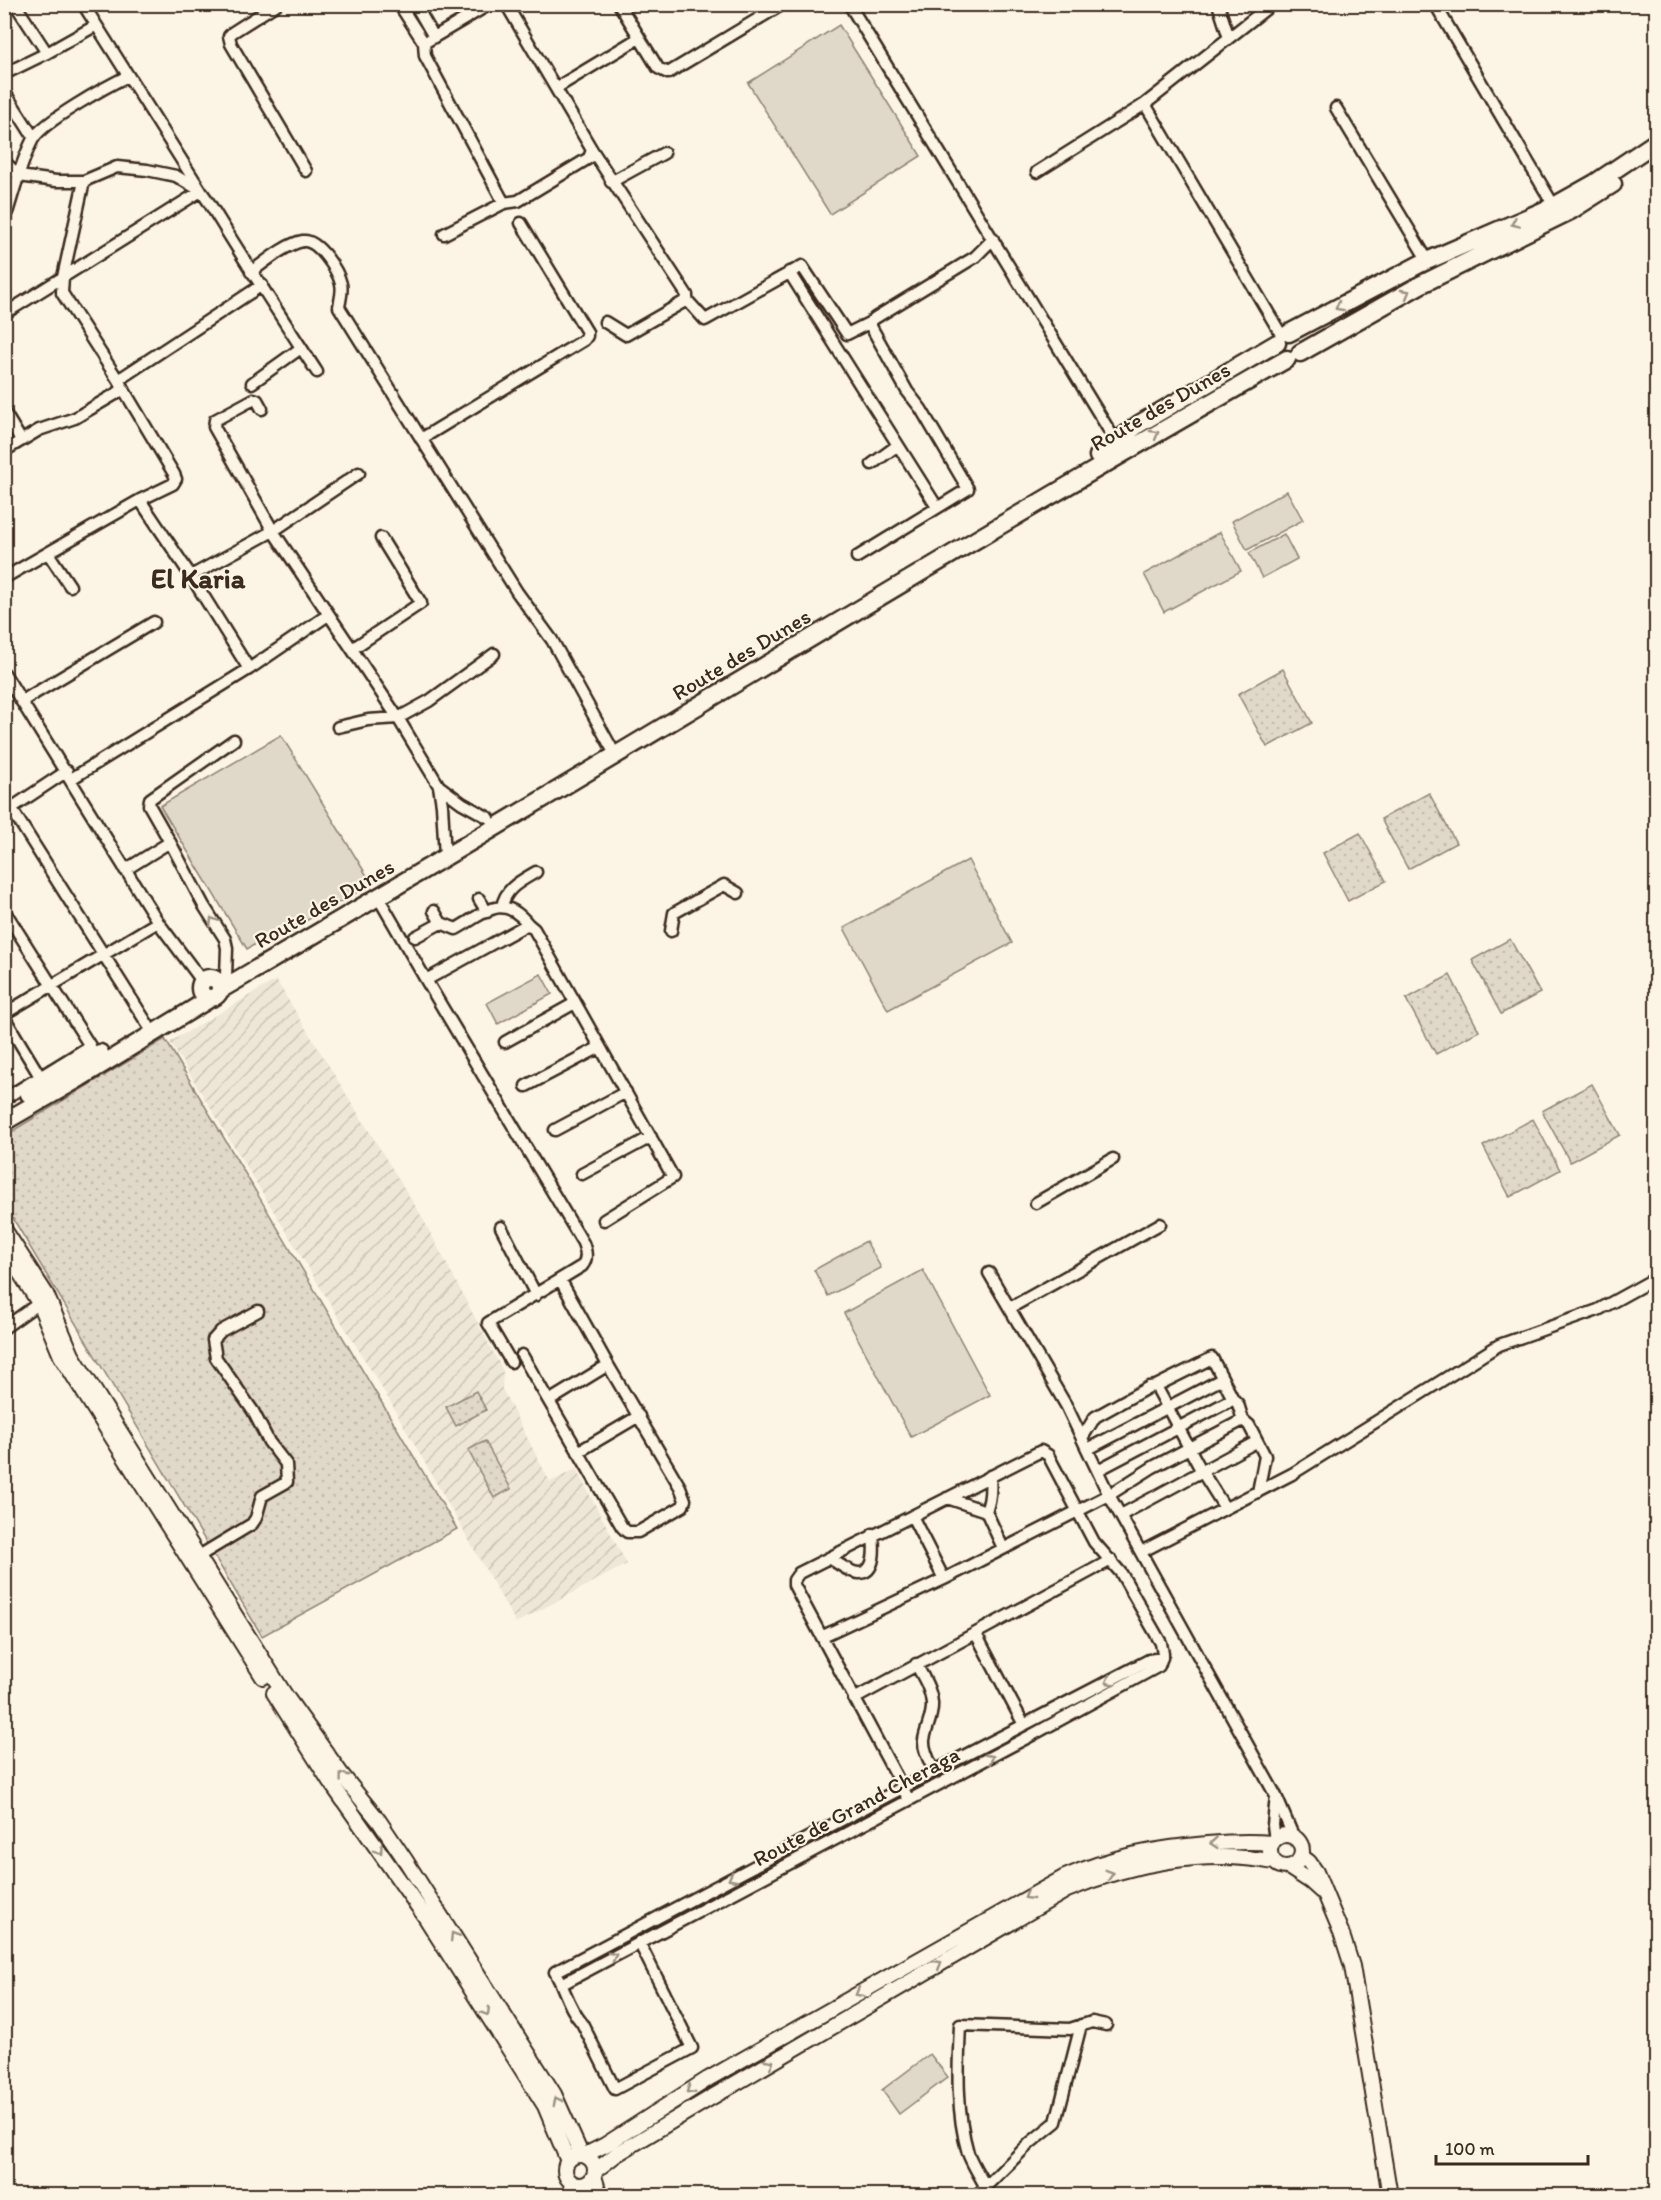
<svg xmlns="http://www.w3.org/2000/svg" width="1661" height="2200" viewBox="0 0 1661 2200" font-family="Itim,sans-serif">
<defs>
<pattern id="industrial-furrows" width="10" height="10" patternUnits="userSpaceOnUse" patternTransform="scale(1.5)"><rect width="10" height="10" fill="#eee6d6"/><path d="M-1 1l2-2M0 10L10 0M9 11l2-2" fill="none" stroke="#cdc5b7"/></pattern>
<pattern id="grass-dots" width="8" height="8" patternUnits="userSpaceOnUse" patternTransform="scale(1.5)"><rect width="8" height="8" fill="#e0d8c8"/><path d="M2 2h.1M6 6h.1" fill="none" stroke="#c1baab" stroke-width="1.8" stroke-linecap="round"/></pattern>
</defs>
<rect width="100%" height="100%" fill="#fcf5e5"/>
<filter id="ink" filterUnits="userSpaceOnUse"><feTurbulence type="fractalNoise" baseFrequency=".0167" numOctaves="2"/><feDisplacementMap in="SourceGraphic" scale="12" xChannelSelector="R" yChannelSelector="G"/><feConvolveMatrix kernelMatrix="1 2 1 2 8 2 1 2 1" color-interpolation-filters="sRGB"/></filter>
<g filter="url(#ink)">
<path fill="url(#industrial-furrows)" d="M276 980 422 1217 503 1371 502 1389 550 1482 576 1469 627 1564 516 1623 388 1398 170 1042Z"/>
<path fill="url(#grass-dots)" stroke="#8e8173" stroke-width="1.5" d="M1283 669 1312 723 1267 747 1238 694Z
M1429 793 1456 843 1408 869 1381 819Z
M1360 833 1386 881 1348 901 1323 853Z
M1510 939 1540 993 1501 1014 1472 960Z
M1450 975 1479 1031 1436 1054 1406 999Z
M165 1039 457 1529 262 1636 5 1205 4 1136Z
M1592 1084 1620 1135 1570 1162 1542 1111Z
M1533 1119 1560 1170 1510 1197 1483 1146Z
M476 1391 486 1410 456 1426 446 1407Z
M485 1441 511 1489 494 1498 468 1450Z"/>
<path fill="#e0d8c8" stroke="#8e8173" stroke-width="1.5" d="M839 25 921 156 830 214 748 83Z
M1287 491 1303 520 1247 550 1232 521Z
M1220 532 1241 571 1164 612 1144 574Z
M1284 534 1297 559 1262 578 1249 553Z
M281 735 372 884 270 941 268 937 247 949 160 806Z
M968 860 1012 943 888 1010 844 928Z
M541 974 552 994 498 1024 487 1003Z
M866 1241 881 1268 828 1296 814 1270Z
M923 1270 990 1395 911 1437 844 1313Z
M930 2054 948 2077 899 2114 882 2090Z"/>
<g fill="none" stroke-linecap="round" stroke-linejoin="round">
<defs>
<path id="minor" d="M15 4 47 53
M83 4 201 191 208 201C243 259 280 315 317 372
M277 4 233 32 229 36 231 44 306 171
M399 4 424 43
M415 4 434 37
M490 4 424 43 425 56 504 203
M619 4 658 68 668 73 783 4
M849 4 1118 445
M1218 4 1229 38
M1435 4 1554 206
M4 74 47 53 95 26
M556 88 639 38
M4 91 34 138
M1145 104 1282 336
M1336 108 1428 261
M592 150 687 295V300L705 320 802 266 847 334 869 323 875 318 975 257 993 239
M4 161 19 176 56 181H84L117 167 147 170 176 176 201 191 4 314
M1037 172 1145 104 1272 4
M611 182 664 153
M4 222C13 196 20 163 33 139 44 121 107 86 128 76
M444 234 504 203 518 201 589 158 592 150 506 4
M251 272C265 262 286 244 303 241 318 239 338 271 341 284 343 291 340 300 339 307L517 592 552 640 611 747
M789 272 937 507
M605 322 626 335 687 300
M118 380 262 285
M252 383 301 348
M262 409 257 400 254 399 215 420 214 427 273 531 398 718 439 786 442 805 445 857
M4 412 21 440
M421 439 584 340 587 336V332L521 223
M4 451 39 430 75 418 124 389
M872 464 898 445
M140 500 191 576 249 669
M48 553 70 586
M857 557 968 489 921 409 907 391 869 323
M191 576 273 531 359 473
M4 578 140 500 173 484 176 479 174 474 118 380 62 293 63 277 84 181
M352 649 421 603 381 538
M4 673 158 922 202 981
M22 701 154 622
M338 727 368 720 398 718 429 701 494 654
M71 779 249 669 328 615
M439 786 462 803 489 818
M4 797 148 1025
M4 813 67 771
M170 842 204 906 225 939 227 948 226 976
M125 870 170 842 149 805 150 799 234 740
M378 897 426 980 583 1243C586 1251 588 1259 582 1266L488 1323 511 1362
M479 899 487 912
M502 907C505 888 521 881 536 872
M4 910 90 1046
M434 911 441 923
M671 931 674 913 724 885 738 893
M415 937 441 923 456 929C485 913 502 892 528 924
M426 980 528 924 534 929 673 1177 604 1220
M4 1014 158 922
M4 1017 41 1078
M505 1042 575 1003
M526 1086 600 1047
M4 1099 90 1046 92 1051
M555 1130 626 1092
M582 1174 651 1137
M1036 1203 1113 1159
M501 1227 536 1295
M989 1273 1067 1407 1109 1495 1276 1796 1294 1838
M1010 1308 1160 1224
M4 1328 39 1303
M522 1355 622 1527 627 1532H638L683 1506 685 1500 680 1487 608 1365 561 1281
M1156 1386 1201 1470 1225 1508
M549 1401 608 1365
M1082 1438 1095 1417 1149 1387 1156 1386 1212 1358 1233 1399 1238 1404 1243 1420 1249 1425 1265 1456 1258 1492
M1088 1449 1222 1379
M578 1452 639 1416
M1098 1470 1233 1399
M990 1476C991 1488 991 1500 986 1511L1003 1548
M947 1498 986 1511
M1121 1515 1256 1442
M912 1516 944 1579
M1141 1552 1292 1474 1499 1345 1598 1310 1656 1278
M199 1556 252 1524 256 1518 262 1496 287 1482 286 1464 269 1442 253 1411 216 1358 213 1340 221 1331 258 1311
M829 1558C837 1562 851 1574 860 1573 877 1572 874 1545 873 1534
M976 1634 1024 1725
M823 1636 944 1579 1109 1495 1153 1467 1243 1420
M916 1664C923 1677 931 1689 932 1703 933 1717 926 1727 924 1740 923 1750 930 1762 934 1771
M854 1699 1111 1560
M1275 1840 1273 1825 1276 1796
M639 1942 692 2048 615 2089 582 2023C569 2009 565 1989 555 1972L902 1788 1149 1660 1162 1658
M562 1984 1032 1735 1159 1666 1163 1654 1161 1643 1121 1573 1094 1542 1048 1455 1041 1451 799 1573 794 1580V1585L909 1800
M985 2186C980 2176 972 2164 968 2153 956 2112 958 2067 960 2025L1070 2029 1092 2022 1106 2025
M976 2196 1030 2143 1056 2122 1081 2025"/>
<path id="tertiary" d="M4 1229 46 1294 72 1355 285 1695 342 1775 379 1821 406 1861 554 2094 581 2154
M4 1248 39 1303 61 1356 263 1677
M274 1693 329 1780 424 1915 545 2106 568 2161
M1270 1851a16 16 0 1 1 32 0a16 16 0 1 1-32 0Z
M1301 1856 1309 1862 1316 1872 1341 1932 1352 1966 1390 2196
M1288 1867 1311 1882 1321 1891
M565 2170a15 15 0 1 1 30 0a15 15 0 1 1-30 0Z
M585 2155 605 2145 708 2079 1063 1878C1110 1857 1156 1848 1207 1844 1229 1842 1250 1841 1272 1843
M595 2171 617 2154 707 2100 1067 1890C1131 1863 1205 1849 1274 1862
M594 2176 600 2196"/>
<path id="primary" d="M1289 333 1420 264 1554 206 1595 183 1656 142
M1300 353 1420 285 1572 210 1613 184
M1098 456 1139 424 1277 343
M200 988a10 10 0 1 1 20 0a10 10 0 1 1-20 0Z
M220 990C577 782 928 563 1287 359
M29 1094 100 1053
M4 1122 80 1078 211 998"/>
</defs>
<use href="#minor" stroke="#3b2a1e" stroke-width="15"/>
<use href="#tertiary" stroke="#3b2a1e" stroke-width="18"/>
<use href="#primary" stroke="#3b2a1e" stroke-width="21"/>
<use href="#minor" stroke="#fcf5e5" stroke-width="10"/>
<use href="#tertiary" stroke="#fcf5e5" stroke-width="14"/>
<use href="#primary" stroke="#fcf5e5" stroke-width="16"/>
</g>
<defs><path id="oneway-chevron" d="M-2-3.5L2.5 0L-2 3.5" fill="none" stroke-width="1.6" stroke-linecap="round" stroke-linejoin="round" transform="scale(1.5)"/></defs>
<g stroke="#9c9082">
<use href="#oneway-chevron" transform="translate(1515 223) rotate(156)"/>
<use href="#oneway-chevron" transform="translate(1406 293) rotate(-30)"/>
<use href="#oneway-chevron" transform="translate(1339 307) rotate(152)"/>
<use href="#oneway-chevron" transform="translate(1155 434) rotate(-30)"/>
<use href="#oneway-chevron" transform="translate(213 921) rotate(-122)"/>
<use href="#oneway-chevron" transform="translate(1109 1681) rotate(153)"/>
<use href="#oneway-chevron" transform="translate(990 1758) rotate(-28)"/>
<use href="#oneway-chevron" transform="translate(343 1776) rotate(-127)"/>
<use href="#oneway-chevron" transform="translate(1214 1843) rotate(176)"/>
<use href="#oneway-chevron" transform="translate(379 1850) rotate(55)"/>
<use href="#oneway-chevron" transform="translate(1110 1874) rotate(-17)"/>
<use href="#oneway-chevron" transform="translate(732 1878) rotate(152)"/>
<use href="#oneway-chevron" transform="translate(1028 1896) rotate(150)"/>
<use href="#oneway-chevron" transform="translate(454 1936) rotate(-122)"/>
<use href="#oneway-chevron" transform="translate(613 1956) rotate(-28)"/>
<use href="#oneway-chevron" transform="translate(938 1964) rotate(-31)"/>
<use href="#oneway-chevron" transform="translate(859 1993) rotate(150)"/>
<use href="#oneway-chevron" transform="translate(486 2012) rotate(58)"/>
<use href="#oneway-chevron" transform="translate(770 2063) rotate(-30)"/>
<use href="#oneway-chevron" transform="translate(690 2090) rotate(147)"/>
<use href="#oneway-chevron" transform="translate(557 2101) rotate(-118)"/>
</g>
</g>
<g text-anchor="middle" stroke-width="4.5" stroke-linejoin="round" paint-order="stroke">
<g font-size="22" fill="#3b2a1e" stroke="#fcf5e5">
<text transform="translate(1160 406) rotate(-30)" y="8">Route des Dunes</text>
<text transform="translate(741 654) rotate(-31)" y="8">Route des Dunes</text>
<text transform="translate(324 903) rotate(-30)" y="8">Route des Dunes</text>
<text transform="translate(856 1806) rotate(-28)" y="8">Route de Grand Cheraga</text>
</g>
<g font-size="28" font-weight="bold" fill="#3b2a1e" stroke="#fcf5e5">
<text x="198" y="588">El Karia</text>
</g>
</g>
<rect width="1661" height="2200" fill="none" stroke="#fcf5e5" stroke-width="24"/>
<rect x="12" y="12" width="1637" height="2176" fill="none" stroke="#3b2a1e" stroke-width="2" filter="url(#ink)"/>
<path d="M1436 2155v9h152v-9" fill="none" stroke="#3b2a1e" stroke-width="3"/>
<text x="1445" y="2155" font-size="18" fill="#3b2a1e" stroke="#fcf5e5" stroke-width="4.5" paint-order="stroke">100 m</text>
</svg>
